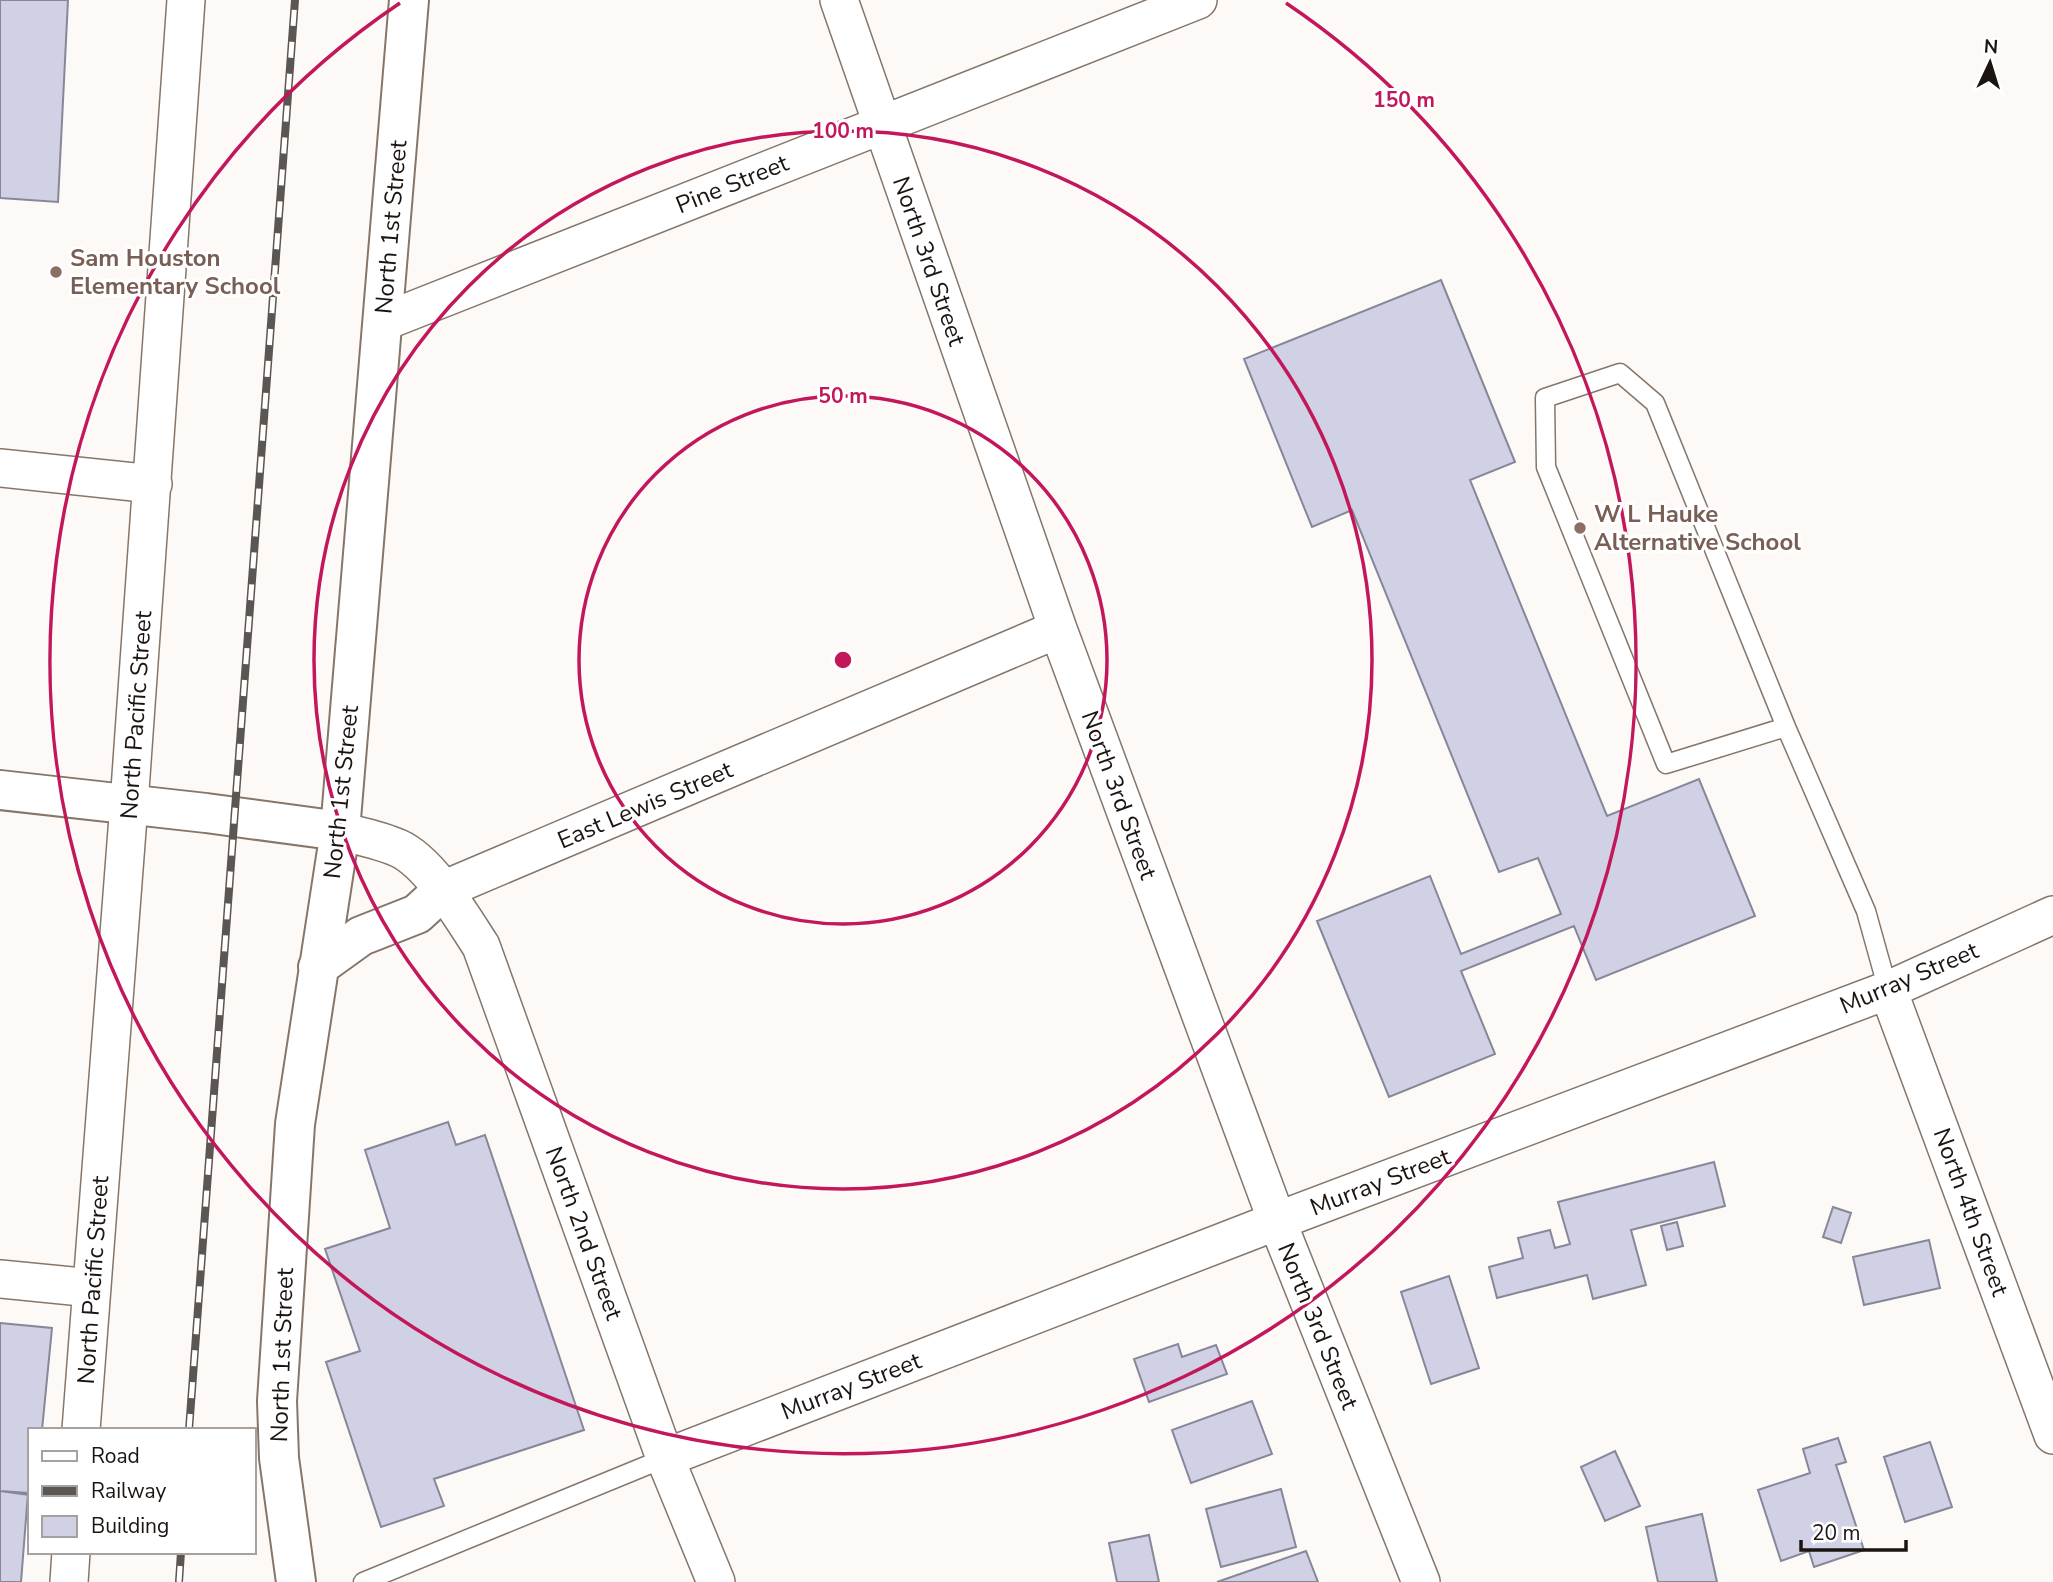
<svg xmlns="http://www.w3.org/2000/svg" width="2053" height="1582" viewBox="0 0 2053 1582" font-family="'Nunito Sans',sans-serif">
<rect width="100%" height="100%" fill="#fdf9f6"/>
<path fill="#d0d1e4" stroke="#868799" stroke-width="2" d="M0 0H68L58 202 0 198Z
M1441 280 1515 462 1470 480 1607 816 1699 779 1755 916 1596 980 1574 926 1461 971 1495 1054 1389 1097 1317 921 1430 876 1461 954 1561 914 1538 858 1499 872 1352 510 1312 527 1244 359Z
M448 1122 456 1145 485 1135 584 1430 434 1479 444 1506 381 1527 326 1362 360 1351 325 1249 390 1228 365 1150Z
M1714 1162 1725 1206 1631 1230 1646 1285 1593 1299 1587 1275 1497 1298 1489 1267 1523 1258 1518 1238 1550 1230 1555 1248 1570 1244 1558 1202Z
M1833 1207 1851 1213 1841 1243 1823 1237Z
M1677 1222 1683 1246 1667 1250 1661 1226Z
M1929 1240 1940 1288 1864 1305 1853 1257Z
M1449 1276 1479 1368 1431 1384 1401 1292Z
M0 1323 52 1328 42 1430H30V1495L0 1491Z
M1178 1344 1182 1357 1216 1345 1227 1374 1149 1402 1134 1359Z
M1252 1401 1272 1454 1191 1483 1172 1430Z
M1838 1438 1846 1462 1836 1465 1864 1550 1814 1567 1809 1551 1781 1561 1758 1490 1810 1473 1803 1449Z
M1930 1442 1952 1507 1905 1522 1884 1457Z
M1615 1451 1640 1506 1605 1521 1581 1467Z
M1281 1489 1296 1547 1221 1567 1206 1509Z
M0 1491 28 1493 21 1582H0Z
M1702 1514 1717 1582H1658L1646 1527Z
M1149 1535 1159 1582H1117L1109 1543Z
M1306 1551 1318 1582H1217Z"/>
<g fill="none" stroke-linecap="round" stroke-linejoin="round">
<defs>
<path id="service" d="M1786 727 1666 764 1546 467 1545 398 1620 373 1655 403 1786 727 1866 911 1888 990
M363 1582 665 1458"/>
<path id="minor" d="M839 0 1058 629 1277 1221 1421 1582
M383 322 1198 0
M0 468 153 484
M340 831C359 836 380 840 398 848 430 862 462 917 481 946L665 1458 716 1582
M443 890 1058 629
M1888 990 2053 1435
M0 1279 92 1288
M81 1430 129 804 186 0
M665 1458 1277 1221 1888 990 2053 915
M69 1582 71 1552"/>
<path id="tertiary" d="M0 790 206 813 340 831
M318 967 361 936 417 914 443 890
M296 1582 279 1458 277 1401 295 1124 340 831 409 0"/>
</defs>
<use href="#service" stroke="#86766a" stroke-width="21"/>
<use href="#minor" stroke="#86766a" stroke-width="40"/>
<use href="#tertiary" stroke="#86766a" stroke-width="42"/>
<use href="#service" stroke="#fff" stroke-width="18"/>
<use href="#minor" stroke="#fff" stroke-width="37"/>
<use href="#tertiary" stroke="#fff" stroke-width="38"/>
<defs>
<path id="rail" d="M189 1430 295 0
M179 1582 181 1552"/>
</defs>
<use href="#rail" stroke="#5c5652" stroke-width="8"/>
<use href="#rail" stroke="#fff" stroke-width="5" stroke-dasharray="16" stroke-linecap="butt"/>
</g>
<g fill="none" stroke="#c2185b" stroke-width="3.5">
<circle cx="843" cy="660" r="264"/>
<circle cx="843" cy="660" r="529"/>
<path d="M1286 3A793 793 0 1 1 400 3"/>
</g>
<g fill="#8d6e63" stroke="#fff" stroke-width="2.5">
<circle cx="56" cy="272" r="7"/>
<circle cx="1580" cy="528" r="7"/>
</g>
<g text-anchor="middle" stroke-width="6" stroke-linejoin="round" paint-order="stroke">
<g font-size="24" fill="#1b1410" stroke="#fff">
<text transform="translate(732 184) rotate(-22)" y="8">Pine Street</text>
<text transform="translate(391 227) rotate(-85)" y="8">North 1st Street</text>
<text transform="translate(929 261) rotate(71)" y="8">North 3rd Street</text>
<text transform="translate(136 715) rotate(-86)" y="8">North Pacific Street</text>
<text transform="translate(341 792) rotate(-84)" y="8">North 1st Street</text>
<text transform="translate(1119 795) rotate(70)" y="8">North 3rd Street</text>
<text transform="translate(645 805) rotate(-23)" y="8">East Lewis Street</text>
<text transform="translate(1909 978) rotate(-23)" y="8">Murray Street</text>
<text transform="translate(1380 1182) rotate(-21)" y="8">Murray Street</text>
<text transform="translate(1971 1212) rotate(70)" y="8">North 4th Street</text>
<text transform="translate(584 1233) rotate(70)" y="8">North 2nd Street</text>
<text transform="translate(93 1280) rotate(-86)" y="8">North Pacific Street</text>
<text transform="translate(1318 1326) rotate(68)" y="8">North 3rd Street</text>
<text transform="translate(282 1355) rotate(-88)" y="8">North 1st Street</text>
<text transform="translate(851 1386) rotate(-21)" y="8">Murray Street</text>
</g>
<g font-size="24" font-weight="bold" fill="#785e54" stroke="#fff" text-anchor="start">
<text x="70" y="266">Sam Houston<tspan x="70" dy="28">Elementary School</tspan></text>
<text x="1594" y="522">W L Hauke<tspan x="1594" dy="28">Alternative School</tspan></text>
</g>
</g>
<circle cx="843" cy="660" r="10" fill="#c2185b" stroke="#fff" stroke-width="3.5"/>
<g font-size="21" text-anchor="middle" font-weight="bold" fill="#c2185b" stroke="#fff" stroke-width="6" stroke-linejoin="round" paint-order="stroke">
<text x="1404" y="107">150 m</text>
<text x="843" y="138">100 m</text>
<text x="843" y="403">50 m</text>
</g>
<rect x="28" y="1428" width="228" height="126" fill="#ffffff" stroke="#a4a19f" stroke-width="2"/>
<rect x="42" y="1451" width="35" height="10" fill="#ffffff" stroke="#a4a19f" stroke-width="2"/>
<text x="91" y="1463" font-size="21" fill="#1b1410">Road</text>
<rect x="42" y="1486" width="35" height="10" fill="#5c5652" stroke="#a4a19f" stroke-width="2"/>
<text x="91" y="1498" font-size="21" fill="#1b1410">Railway</text>
<rect x="42" y="1516" width="35" height="21" fill="#d0d1e4" stroke="#a4a19f" stroke-width="2"/>
<text x="91" y="1533" font-size="21" fill="#1b1410">Building</text>
<g transform="translate(1990 63) rotate(4)" stroke="#ffffff" stroke-width="5" paint-order="stroke">
<path d="M0-5L12 26L0 18L-12 26Z" fill="#1b1410"/>
<text y="-10" font-size="19" font-weight="bold" text-anchor="middle" fill="#1b1410">N</text>
</g>
<path d="M1801 1540v10h105v-10" fill="none" stroke="#1b1410" stroke-width="3.5"/>
<text x="1812" y="1540" font-size="21" fill="#1b1410" stroke="#ffffff" stroke-width="5" paint-order="stroke">20 m</text>
</svg>
